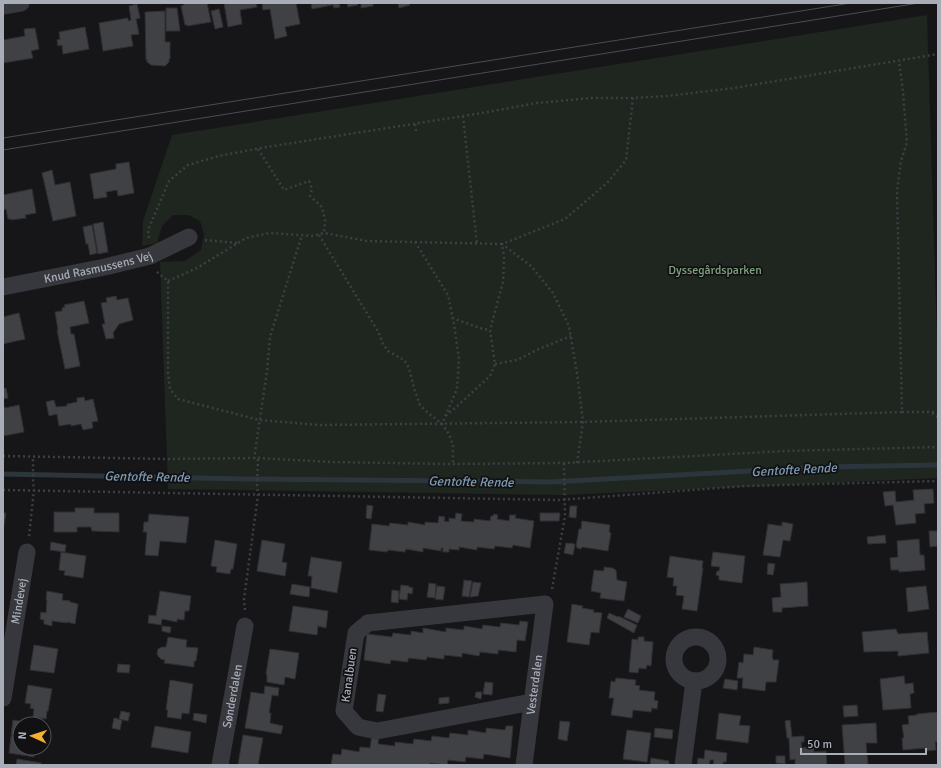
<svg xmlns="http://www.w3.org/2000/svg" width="941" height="768" viewBox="0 0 941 768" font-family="Signika,sans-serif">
<rect width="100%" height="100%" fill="#161618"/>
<path fill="#1e261f" d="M927 15 938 371V478L563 495 168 489 160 262 185 261 201 250 204 234 200 221 188 215H173L162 226 157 243 142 246 143 221 172 135Z"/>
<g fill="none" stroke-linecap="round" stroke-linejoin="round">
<path stroke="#2c353c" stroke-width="5" d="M3 474 246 479 551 482 824 467 938 465"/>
</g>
<path fill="#404145" stroke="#303034" d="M183 3H207L211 22 187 26V25H185L181 6 184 5Z
M224 3H256L257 7 240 10 242 24 228 27Z
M262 3H296L300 24 285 27 287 36 275 39 270 9 263 10Z
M311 3H339L340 7 334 8 333 5H332L312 9Z
M347 3H358V5L348 7Z
M361 3H373V6L361 8Z
M398 3H409L410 5 399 8Z
M137 4 140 18 136 19 139 34 131 35 133 46 103 51 99 23 128 18V21L131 20 129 6Z
M166 8H177L180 31H166Z
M219 9 223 27 215 29 211 11Z
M165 11V42H170V59H169V62L165 66 151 65 147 62V59L146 60 145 12Z
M85 27 89 49 63 54 62 45 58 46 57 40 60 39 59 32Z
M35 28 39 49 31 51 33 58 3 63V40L25 36 24 29Z
M129 162 134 193 118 196 117 190 106 192 107 197 94 199 90 174 116 169V164Z
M52 170 55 185 70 182 76 216 53 221 42 173Z
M32 189 36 213 25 215 26 218 11 220V219H8L6 209 4 210 3 195Z
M103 222 108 252 98 254 93 224Z
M92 225 97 253 90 255 88 244H86L83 227Z
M116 296 117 300 128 298 133 320 119 324 113 333 114 338 106 339 102 324H105L101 303 107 302 106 298Z
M84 301 89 323 70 327 71 334H74L80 366 65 369 57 330H58L55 312 62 311V308L65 307 64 305Z
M19 313 25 339 3 344V317Z
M6 388 8 398 3 399V389Z
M84 397 85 401 93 399 98 421 92 422 93 428 83 430 81 424 71 426V424L59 426 57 414 49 416 46 402 54 400 56 407 67 406V404L77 402V398Z
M19 405 24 432 3 436V406H4L5 408Z
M933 489 934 503 924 504 925 513 915 514 916 523 896 525 893 505 885 506 883 492 895 491 896 502 914 500 913 490Z
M367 505 373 506 371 519 366 518Z
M570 506H577L576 518 569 517Z
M75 508H94V513H119V532L92 531 91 527H77V532H54V512H75Z
M3 513H6L3 531Z
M456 513 462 514 461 521 474 522V519L490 521 491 516H493L494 514 498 515 497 519 509 521 510 515H516L515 518 534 521 530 548 513 545 512 548 495 546 494 549 477 547V550L459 547V550L449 549V552H443V548H441V551L423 548V552L406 549 405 552 388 550 387 552 369 550 372 524 389 526 390 523 408 525V522L425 525V522L438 523 439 516 445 517 444 521 449 522V518L455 519Z
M540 513H560L559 521H540Z
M149 514 189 517 186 543 160 541 158 556 145 555 147 532H143L144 522H148Z
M582 521 610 525 609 532 611 533 608 551 582 547 581 549 577 548 578 547H576L579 529H581Z
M782 522 793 524 790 541 783 540 780 557 763 555 768 524 782 526Z
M929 531H938V546L930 547Z
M885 535 886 543 868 544 867 537Z
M919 539 920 555H924L925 570 899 572V570H891L890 558 898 557 897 541Z
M215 540 237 544 233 569H231L230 574 216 572 217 567 211 566Z
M262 540 285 544 282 562 287 563 285 576 257 571Z
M51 542 66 545 65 552 50 550Z
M566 543 575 544 573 555 564 553Z
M61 552 86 556 83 578 64 575 65 571 59 570Z
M713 552 745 556 742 583 719 580V576L716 575 717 571H719L720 567 711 566Z
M670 556 703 561 702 568H703L697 611 682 609 684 596 676 595 677 586H673L674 578 667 577Z
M311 557 342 562 337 593 311 588 312 576H308Z
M768 563 775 564 773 575 767 574Z
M604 567 612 568 616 570 617 580 627 582 624 601 600 598 601 593 591 591 594 570 604 571Z
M464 580 472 581 469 597 462 596Z
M473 582 481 583 478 596 470 597Z
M807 582 808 606 782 608V612H773L772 598 781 597 780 584Z
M429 583 436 584 435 598 427 597Z
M292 584 310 587 309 597 290 594Z
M401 585 409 586V587L413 588 412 594 408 593 407 600 399 599Z
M437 586 445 587 443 600 435 599Z
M926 586 929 609 908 612 906 588Z
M392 590 399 591 398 603 391 602Z
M47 591 63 594 62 600 70 601V602L78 604 75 624 67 622V623L52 621V626L44 624V620L40 619 41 612 46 613 47 600H46Z
M160 591 191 596 189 611H185L184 620 177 619V622L162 619 161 625 148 623 149 615 156 616Z
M572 604 583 606 582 608 594 610 593 612 602 613 599 633 591 632 589 645 567 642Z
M293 606 328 611 326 628 318 626 317 635 289 631Z
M628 609 641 616 638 623 624 617Z
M609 613 618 617V616L637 625 634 633 607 618Z
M520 621 528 622 525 641 517 640 516 652 498 650V654L480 652 479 656 462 653V657L444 655V659L427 657 426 660 408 658V662L391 660 390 664 364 660 367 634 392 637 393 633 411 635V631L423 633V628L446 632V628L464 630V626L482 629 483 625 500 627 501 623 519 625Z
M162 626 171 627 170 633 162 631Z
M896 629 898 634 927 632 929 653 898 656V651L864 652 862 632Z
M168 637 187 640 186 647 198 648 196 661H194V667L164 663 165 660 161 659 158 656 157 653 158 649 162 647H166Z
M638 637H644V641L653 642 651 666 647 665 646 669 639 668 638 673 629 672 632 639 638 640Z
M34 645 58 649 54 673 30 670Z
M754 647 773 650 772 658H773V660H779L776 682H766L765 691 742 688 743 678H737L739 662 743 663 744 654 753 655Z
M270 649 299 653 295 679 285 677 284 685 267 682V675L266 674Z
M118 664 130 665 129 673 117 672Z
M904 676 905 684 913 683 914 693 910 694 911 708 883 710 880 679Z
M616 678 636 680 635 685 640 686 639 690 655 692 654 700 658 701 657 709 652 708 651 712 633 710 632 718 611 715 614 698H609L611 681 615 682Z
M725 679 738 681 737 690 723 688Z
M170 680 193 684 189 714 182 713 181 719 167 717 168 710H166Z
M485 682 493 683 492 695 483 694Z
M28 685 52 689 48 711H47L46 719 33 717 34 709 30 708 31 704 25 703Z
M265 686 279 688 278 696 272 695 269 713H271L270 723 283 726 281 734 245 728 251 692 264 694Z
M476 692H482L481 699 475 697Z
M378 694 386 695 383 712 376 711Z
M449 697V703L439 704V698Z
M857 705 858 716 844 717 843 706Z
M121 711 130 713 128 721 119 719Z
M938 712V742H935L936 750 926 751V748L903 750 902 738H904L902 725 909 724 908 716 917 715V714Z
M194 713 207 715 206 723 193 720Z
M719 713 741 716 739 725 750 726 748 743 716 739Z
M114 718 122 720 120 730 112 728Z
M13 720 32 723V724H20V737L11 735Z
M790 720 792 737 804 736V742H801L802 748 814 747V752L826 751 827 765H795V759L790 760 789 738H787L785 721Z
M560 721 570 722 567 741 558 739Z
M876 723 877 743H866L868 765H845L842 725Z
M155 726 191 732 188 753 151 747Z
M506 726H513L510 758 484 754 483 759 466 757 465 762 448 760 447 765 430 763V765H331L333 754 341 755 342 749 359 752 360 747 370 748 372 735 379 734 378 744 395 746V742L413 744 414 739 431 741 432 736 449 738 450 733 468 735V730L486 733V728L505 730Z
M655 728 673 730 672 739 654 737Z
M627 730 651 733 647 762 623 759Z
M243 735 263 738 258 765H238Z
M11 736 20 738V748H35L34 757 9 753Z
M705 750 727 753 726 762H723V765H713L714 760H710L709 765H697L698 758 704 759Z
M776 756H785V764L776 763Z
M651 758 669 761V765H650Z
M17 759 41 763V765H16Z"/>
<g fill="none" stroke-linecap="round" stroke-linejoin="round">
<path stroke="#3d3f44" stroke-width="2.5" stroke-dasharray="2 3" stroke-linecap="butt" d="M463 116 477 244
M415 124 416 131
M258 149 284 190 309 181 312 189 310 196 322 207 325 220 324 233
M319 235 379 333 383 344 388 351 404 360 409 368 414 388 420 405 427 412 442 424 449 434 453 445V464
M149 238 148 230 169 181 188 165 219 156 261 148 482 113 537 103 591 98H633L667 96 734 88 938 54
M205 240 238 243
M415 242 448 295 454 324 459 359 457 389 442 424
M157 272 168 281V373L170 389 178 399 259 420 319 425 583 422 902 412 897 191 901 161 907 142 903 92 899 61
M168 281 197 268 246 238 270 233 312 236 324 233 367 241 502 244 504 257 503 282 490 330 495 364 490 376 454 409 445 416
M452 318 483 329 490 330
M495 364 517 360 539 349 571 336
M902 412H938
M932 413 938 417
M3 456 167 459 258 458 331 462 447 464 564 463 785 451 938 447
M254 459 267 371 270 337 302 235
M577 463 583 422 577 373 569 326 553 293 531 266 502 244 565 219 607 183 626 160 633 98
M3 490 559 500 745 486 938 481
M29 536 34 490 33 481V458
M552 589 565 516 564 463
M245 610 244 599 258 495 257 486 258 458"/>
<g stroke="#37383d" stroke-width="17">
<path d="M3 6 21 3"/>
<path id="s1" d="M3 287 105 267 150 256 189 237"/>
<circle cx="696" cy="659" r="22"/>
<path id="s2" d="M3 698 27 552"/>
<path id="s3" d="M220 765 245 626"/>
<path id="s4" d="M524 765 545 604 368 623 356 633 344 711 358 727 377 731 532 702"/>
<path d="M683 765 694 681"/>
</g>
<path stroke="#4a4c52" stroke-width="1" d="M3 138 851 3
M3 150 919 3"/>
</g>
<g text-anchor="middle" stroke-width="3.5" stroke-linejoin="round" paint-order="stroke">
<g font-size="12" fill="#a8adb8" stroke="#111113">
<text dy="4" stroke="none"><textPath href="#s1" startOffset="97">Knud Rasmussens Vej</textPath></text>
<text dy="4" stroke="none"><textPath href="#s2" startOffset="98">Mindevej</textPath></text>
<text transform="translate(349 675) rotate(-82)" y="4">Kanalbuen</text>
<text dy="4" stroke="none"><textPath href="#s4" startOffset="81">Vesterdalen</textPath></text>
<text dy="4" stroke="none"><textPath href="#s3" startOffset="70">Sønderdalen</textPath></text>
</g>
<g font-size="12" fill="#7fa381" stroke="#111113">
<text x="715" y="274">Dyssegårdsparken</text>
</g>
<g font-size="13" font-style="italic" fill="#7f9bb3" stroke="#111113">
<text transform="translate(794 469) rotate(-3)" y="5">Gentofte Rende</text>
<text transform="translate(147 476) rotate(1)" y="5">Gentofte Rende</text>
<text transform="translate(471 481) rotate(1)" y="5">Gentofte Rende</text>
</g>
</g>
<rect width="941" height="768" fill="none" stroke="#a8adb8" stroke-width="8"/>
<g transform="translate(32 736) rotate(273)"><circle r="19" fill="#111113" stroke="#4d4f55"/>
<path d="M0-3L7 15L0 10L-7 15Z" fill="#f2b134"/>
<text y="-6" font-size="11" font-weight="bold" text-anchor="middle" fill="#a8adb8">N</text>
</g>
<path d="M801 748v6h125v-6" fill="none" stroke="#a8adb8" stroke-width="2"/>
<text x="807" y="748" font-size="12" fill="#a8adb8" stroke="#111113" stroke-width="3" paint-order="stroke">50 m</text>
</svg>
